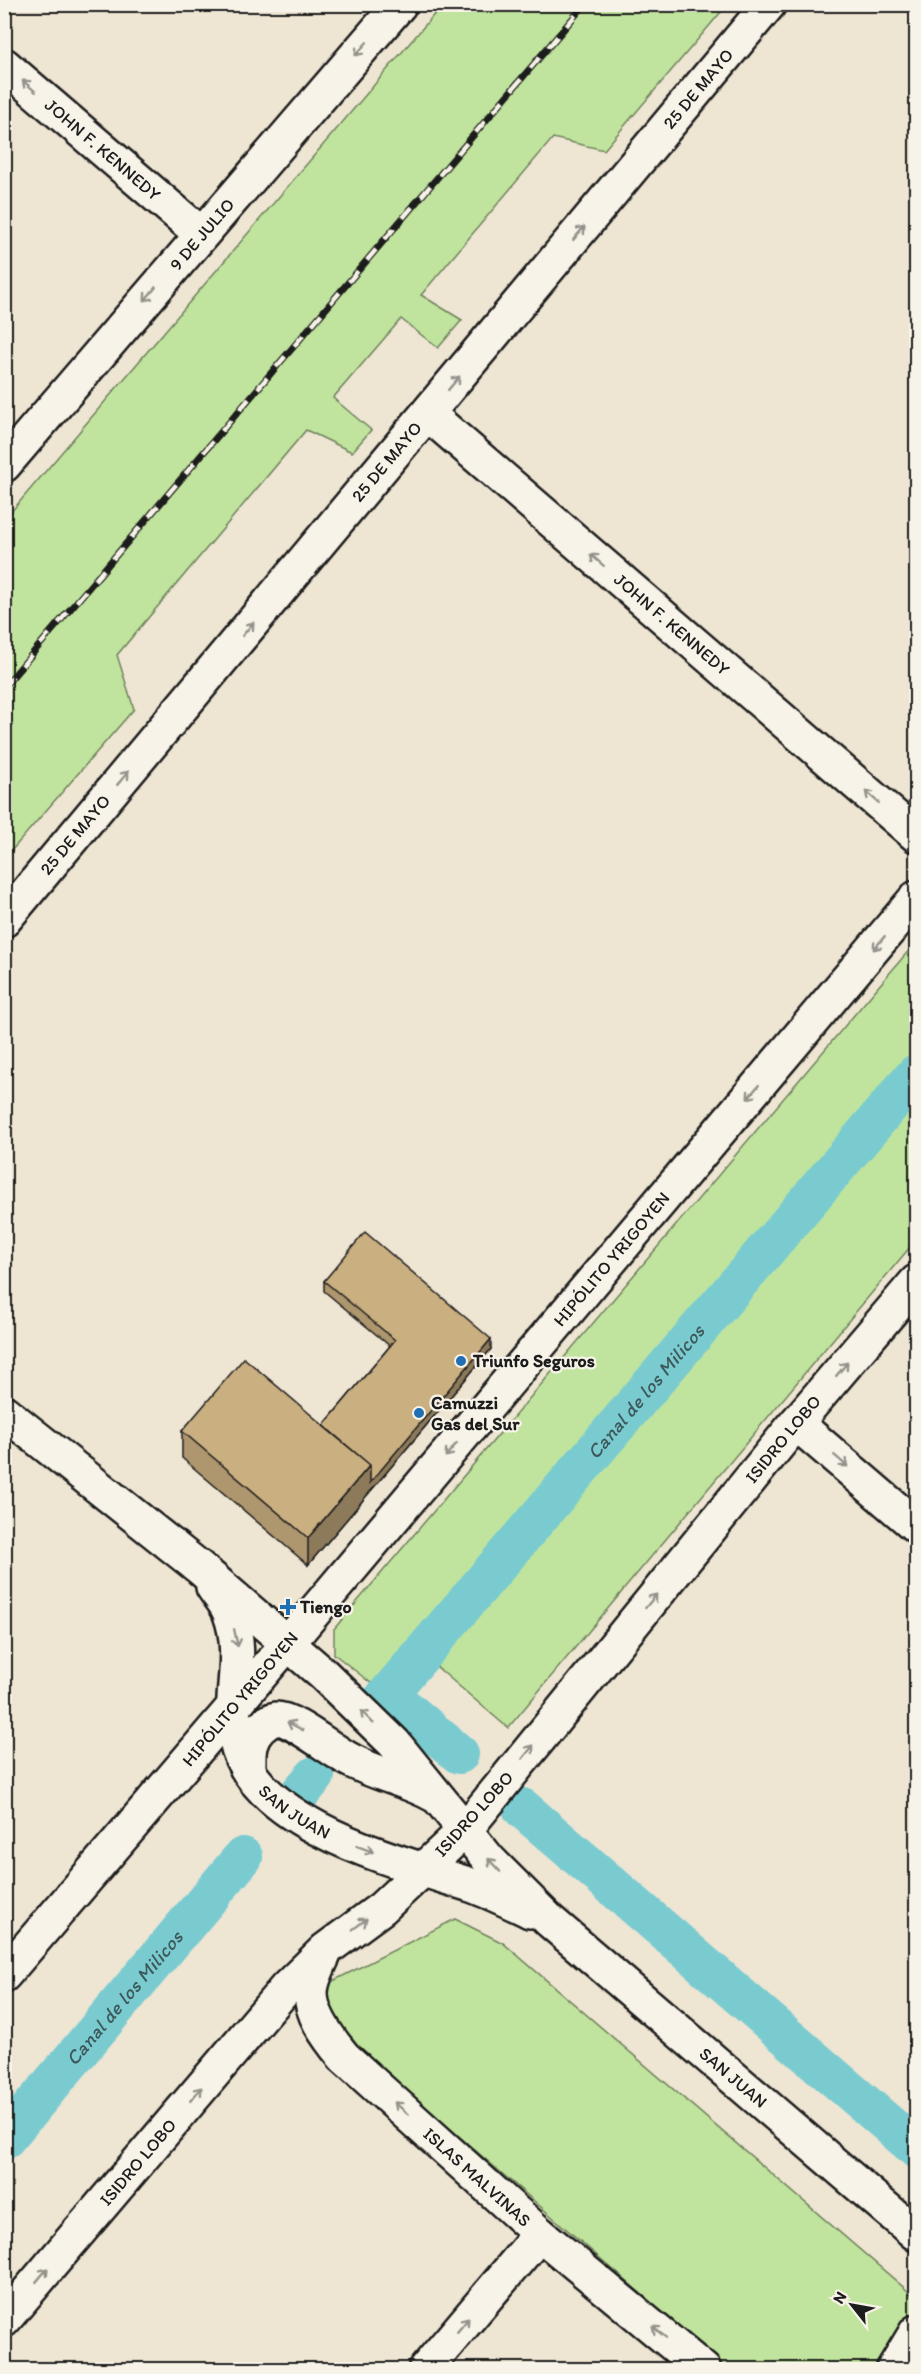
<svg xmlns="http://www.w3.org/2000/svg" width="921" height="2374" viewBox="0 0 921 2374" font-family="Itim,sans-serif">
<rect width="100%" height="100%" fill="#eee5d3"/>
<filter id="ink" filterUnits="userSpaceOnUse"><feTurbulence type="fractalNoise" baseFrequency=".0167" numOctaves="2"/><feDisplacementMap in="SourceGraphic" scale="12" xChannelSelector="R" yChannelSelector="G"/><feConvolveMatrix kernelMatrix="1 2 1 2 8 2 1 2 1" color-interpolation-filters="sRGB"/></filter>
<g filter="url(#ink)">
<path fill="#c0e49d" stroke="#6e805c" stroke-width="1.5" d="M443 4 727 5 604 150 553 138 421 295 462 320 438 348 401 319 333 398 371 430 352 452 306 430 117 655 134 709 5 858V519Z
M916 942V1240L508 1728 417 1650 381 1691 334 1654V1629Z
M455 1919 503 1943 916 2298V2369H728L327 2022 329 1983Z"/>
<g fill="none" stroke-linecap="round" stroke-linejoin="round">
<g stroke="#7acbd0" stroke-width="40">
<path d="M388 1694 459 1754"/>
<path id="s1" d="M375 1709 916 1074"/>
<path d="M300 1793 315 1776"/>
<path d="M522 1808 916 2148"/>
<path id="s2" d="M4 2140 243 1857"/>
</g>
<defs>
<g id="street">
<path id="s3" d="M4 65 201 234"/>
<path id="s4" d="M428 414 916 835"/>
<path d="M796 1423 916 1526"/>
<path id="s5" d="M324 1954C320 1964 314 1975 312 1985 306 2010 329 2039 344 2057L540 2234 704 2370"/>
<path d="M4 1975 288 1643"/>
<path id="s6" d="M4 2320 287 1987 325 1950 382 1908 465 1830"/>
<path d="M425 2370 540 2234"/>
<path d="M893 2370 916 2332"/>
</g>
<g id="secondary">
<path id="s7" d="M4 465 400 4"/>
<path id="s8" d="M4 920 769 4"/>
<path id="s9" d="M4 1412 200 1568 323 1674 394 1743 489 1860 550 1921 916 2234"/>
<path id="s10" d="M213 1587C218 1595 227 1604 230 1614 246 1656 227 1698 236 1740 252 1826 401 1862 471 1885 491 1892 511 1902 530 1911"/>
<path id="s11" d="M288 1643 916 898"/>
<path d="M249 1771C249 1755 247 1741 260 1728 265 1724 269 1720 276 1719 291 1717 335 1753 352 1761 379 1775 407 1780 434 1795"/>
<path id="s12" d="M465 1830 796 1423 916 1282"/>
</g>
</defs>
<use href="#street" stroke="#1c1c1c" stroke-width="38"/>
<use href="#secondary" stroke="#1c1c1c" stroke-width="38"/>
<use href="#street" stroke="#f7f3e8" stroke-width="33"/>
<use href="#secondary" stroke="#f7f3e8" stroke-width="33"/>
<defs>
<path id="rail" d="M4 687 585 4"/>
</defs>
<use href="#rail" stroke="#1c1c1c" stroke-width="7"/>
<use href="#rail" stroke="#f7f3e8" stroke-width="4.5" stroke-dasharray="14" stroke-linecap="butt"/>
</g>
<path fill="#ae966e" stroke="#1c1c1c" stroke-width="1.5" d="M324 1281 491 1349 308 1565 182 1458V1431L323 1426 390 1346 324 1291Z"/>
<path fill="#8d7a5a" stroke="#1c1c1c" stroke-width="1.5" d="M491 1339V1349L308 1565V1538L370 1465Z"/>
<path fill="#caaf80" stroke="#1c1c1c" stroke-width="1.5" d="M365 1232 491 1339 370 1483V1465L323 1426 395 1340 324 1281Z
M244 1358 370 1465 308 1538 182 1431Z"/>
<defs><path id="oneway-shaft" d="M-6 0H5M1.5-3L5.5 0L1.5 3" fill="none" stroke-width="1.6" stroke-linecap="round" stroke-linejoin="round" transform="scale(1.5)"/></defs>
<g stroke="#94928c">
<use href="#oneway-shaft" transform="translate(361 49) rotate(131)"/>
<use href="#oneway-shaft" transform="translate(29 86) rotate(-139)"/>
<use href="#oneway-shaft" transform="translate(579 233) rotate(-50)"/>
<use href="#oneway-shaft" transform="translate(150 294) rotate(130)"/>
<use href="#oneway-shaft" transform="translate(454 383) rotate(-50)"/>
<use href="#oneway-shaft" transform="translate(597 560) rotate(-139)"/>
<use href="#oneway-shaft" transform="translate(248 629) rotate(-50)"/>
<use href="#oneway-shaft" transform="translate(123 778) rotate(-50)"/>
<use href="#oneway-shaft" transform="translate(872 797) rotate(-139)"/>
<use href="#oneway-shaft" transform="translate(879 943) rotate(130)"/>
<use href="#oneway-shaft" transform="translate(753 1092) rotate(130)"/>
<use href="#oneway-shaft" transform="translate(842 1369) rotate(-50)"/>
<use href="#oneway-shaft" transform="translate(451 1450) rotate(130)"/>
<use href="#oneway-shaft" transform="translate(841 1461) rotate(41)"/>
<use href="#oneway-shaft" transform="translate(651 1601) rotate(-51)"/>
<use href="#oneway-shaft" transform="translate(236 1638) rotate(78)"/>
<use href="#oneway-shaft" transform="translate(367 1717) rotate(-135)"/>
<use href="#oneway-shaft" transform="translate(295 1726) rotate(-152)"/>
<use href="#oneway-shaft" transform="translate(528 1752) rotate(-51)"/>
<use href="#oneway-shaft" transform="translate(365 1849) rotate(20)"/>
<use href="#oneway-shaft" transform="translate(494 1865) rotate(-133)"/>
<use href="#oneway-shaft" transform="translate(360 1924) rotate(-37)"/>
<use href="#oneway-shaft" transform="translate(196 2094) rotate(-50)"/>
<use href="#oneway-shaft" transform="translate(401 2108) rotate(-138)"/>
<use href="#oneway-shaft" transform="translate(42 2275) rotate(-50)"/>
<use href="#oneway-shaft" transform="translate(463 2325) rotate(-50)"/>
<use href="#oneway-shaft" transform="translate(659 2332) rotate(-141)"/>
</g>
</g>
<g fill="#1f6fb2" stroke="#f7f3e8" stroke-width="2">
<circle cx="461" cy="1361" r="6"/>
<circle cx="419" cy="1413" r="6"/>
<path d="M285 1598h6v6h6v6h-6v6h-6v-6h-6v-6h6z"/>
</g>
<g text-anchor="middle" stroke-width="4.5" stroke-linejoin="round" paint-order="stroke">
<g font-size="18" fill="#1c1c1c" stroke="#f7f3e8">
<text dy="6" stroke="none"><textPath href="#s8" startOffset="1083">25 DE MAYO</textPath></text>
<text dy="6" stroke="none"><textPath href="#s3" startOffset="130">JOHN F. KENNEDY</textPath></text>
<text dy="6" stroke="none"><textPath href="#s7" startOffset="304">9 DE JULIO</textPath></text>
<text dy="6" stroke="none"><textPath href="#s8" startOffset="597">25 DE MAYO</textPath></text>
<text dy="6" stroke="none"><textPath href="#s4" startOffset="322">JOHN F. KENNEDY</textPath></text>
<text dy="6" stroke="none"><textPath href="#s8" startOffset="111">25 DE MAYO</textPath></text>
<text dy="6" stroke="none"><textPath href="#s11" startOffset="502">HIPÓLITO YRIGOYEN</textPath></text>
<text dy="6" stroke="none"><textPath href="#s12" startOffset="504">ISIDRO LOBO</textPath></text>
<text transform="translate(240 1699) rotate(-50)" y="6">HIPÓLITO YRIGOYEN</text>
<text dy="6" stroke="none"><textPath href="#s10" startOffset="255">SAN JUAN</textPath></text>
<text transform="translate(474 1814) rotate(-48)" y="6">ISIDRO LOBO</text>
<text dy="6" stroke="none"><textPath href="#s9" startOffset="990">SAN JUAN</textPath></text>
<text dy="6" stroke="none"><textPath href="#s6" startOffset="207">ISIDRO LOBO</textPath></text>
<text dy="6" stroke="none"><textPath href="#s5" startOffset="294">ISLAS MALVINAS</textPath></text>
</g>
<g font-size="18" font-weight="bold" fill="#1c1c1c" stroke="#f7f3e8" text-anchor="start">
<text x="473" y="1367">Triunfo Seguros</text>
<text x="431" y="1409">Camuzzi<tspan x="431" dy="21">Gas del Sur</tspan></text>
<text x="300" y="1613">Tiengo</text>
</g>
<g font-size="20" font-style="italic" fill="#3d595b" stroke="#f7f3e8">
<text dy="7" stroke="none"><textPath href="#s1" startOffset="417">Canal de los Milicos</textPath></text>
<text dy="7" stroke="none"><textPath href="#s2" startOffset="186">Canal de los Milicos</textPath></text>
</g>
</g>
<rect width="921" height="2374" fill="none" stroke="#f7f3e8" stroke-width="24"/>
<rect x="12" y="12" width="897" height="2350" fill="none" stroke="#1c1c1c" stroke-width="2" filter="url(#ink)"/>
<g transform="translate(852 2305) rotate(301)" stroke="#f7f3e8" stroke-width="4.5" paint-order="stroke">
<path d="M0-4.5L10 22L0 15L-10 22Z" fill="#1c1c1c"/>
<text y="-9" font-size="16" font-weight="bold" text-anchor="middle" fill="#1c1c1c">N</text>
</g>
</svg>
